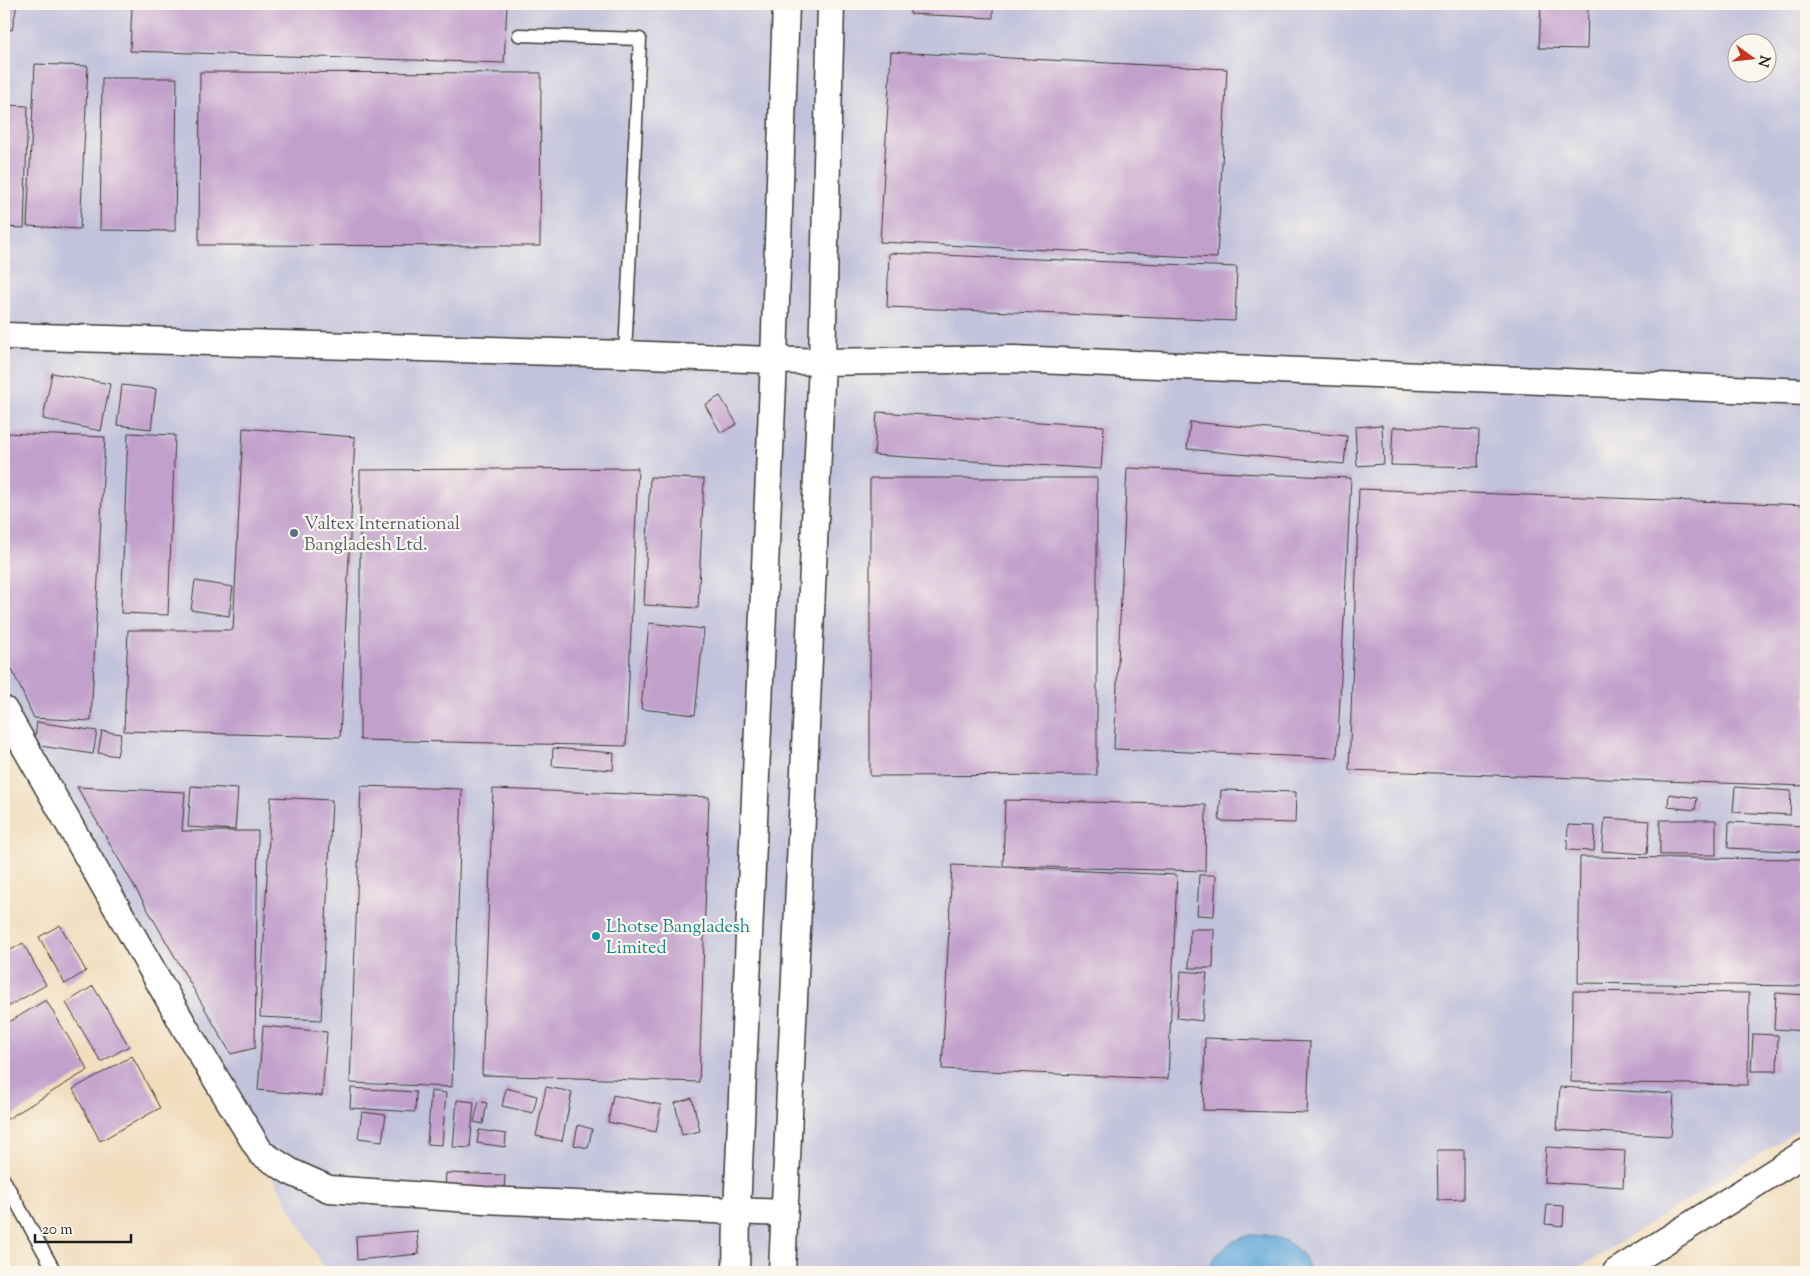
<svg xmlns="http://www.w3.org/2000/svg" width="1810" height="1276" viewBox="0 0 1810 1276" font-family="'Sorts Mill Goudy',serif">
<rect width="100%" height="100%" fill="#fbf7ec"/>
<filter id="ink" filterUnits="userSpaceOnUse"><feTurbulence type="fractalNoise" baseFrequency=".02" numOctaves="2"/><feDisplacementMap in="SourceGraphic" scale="10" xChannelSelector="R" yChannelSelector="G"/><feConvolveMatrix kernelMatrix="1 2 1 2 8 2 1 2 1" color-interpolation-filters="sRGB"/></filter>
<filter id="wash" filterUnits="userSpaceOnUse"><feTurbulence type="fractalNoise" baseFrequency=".0096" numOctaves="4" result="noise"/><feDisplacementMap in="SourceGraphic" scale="20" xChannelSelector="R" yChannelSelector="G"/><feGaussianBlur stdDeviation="1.12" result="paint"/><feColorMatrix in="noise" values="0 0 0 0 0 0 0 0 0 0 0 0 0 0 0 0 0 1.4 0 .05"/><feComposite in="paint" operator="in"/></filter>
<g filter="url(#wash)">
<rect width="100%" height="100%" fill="#f1dcbc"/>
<path fill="#c2c2dc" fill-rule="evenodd" d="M4 4H1806V1125L1573 1272H326L4 698ZM1738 42H1768V72H1738Z"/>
<path fill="#63a9d9" stroke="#40627a" d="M1255 1234C1283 1236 1301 1245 1311 1272H1207C1215 1250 1233 1239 1255 1234Z"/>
<g id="blocks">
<path fill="#c2a0cc" d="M4 4 17 5 12 30 4 28Z
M132 4H507L504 63 130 51Z
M910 4H993V18L910 14Z
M1541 4H1588L1587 49 1539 48Z
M891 52 1227 69 1217 258 880 242Z
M35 64 88 66 80 229 27 226Z
M200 72 541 73 540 246 199 245Z
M102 78H177L175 231 100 230Z
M4 105 28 106 24 228 4 227Z
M889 253 1237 267 1235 321 887 307Z
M52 373 110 384 101 431 43 419Z
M122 385 156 389 151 429 117 425Z
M720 396 737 424 721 433 705 405Z
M877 412 1104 426 1101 469 874 455Z
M1190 422 1347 436 1344 464 1187 449Z
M1382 425 1384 464 1357 466 1355 427Z
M1393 427 1479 430 1478 467 1391 465Z
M243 428 355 437 340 737 124 731 128 630H233Z
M4 433 105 437 91 721 34 718 4 652Z
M128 433 175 435 168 615 121 613Z
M638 468 626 746 360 740V470Z
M1127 468 1351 478 1337 758 1114 749Z
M650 477 704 479 698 608 644 605Z
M870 478H1097V775L870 776Z
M1359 489 1806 505V786L1349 770Z
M195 581 233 587 229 616 191 610Z
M649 623 704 629 695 715 641 709Z
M37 722 97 731 93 754 34 745Z
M102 731 121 734 117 756 98 753Z
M553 748 614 753 613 770 552 766Z
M191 786 238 789 235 830 188 827Z
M361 786 462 789 452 1087 350 1083Z
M77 787 185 792 182 831H258L255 1048 231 1054Z
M1735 787 1791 791 1790 815 1733 812Z
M493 789 709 797 699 1082 482 1075Z
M1221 790 1296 792 1295 823 1219 821Z
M1669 794 1697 798 1695 810 1668 807Z
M271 797 332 800 321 1020 260 1017Z
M1005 800 1206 805 1205 871 1003 866Z
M1605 818 1650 821 1647 854 1602 851Z
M1660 820H1716V855H1660Z
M1729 822 1806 826V852L1728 848Z
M1568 825 1595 826 1594 851 1567 850Z
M4 831 9 840 4 843Z
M1580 857 1806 859V986L1578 983Z
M952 865 1177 875 1168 1079 942 1069Z
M1199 875H1216L1214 916 1197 915Z
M60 925 86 971 65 984 39 937Z
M1190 929H1214L1213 968H1189Z
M23 943 46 985 4 1009V954Z
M1181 971 1207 973 1202 1021 1177 1018Z
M93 986 129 1046 101 1062 66 1003Z
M1573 991 1749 993 1748 1085 1571 1082Z
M1776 993 1806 995V1031L1774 1029Z
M46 1000 88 1070 4 1121V1025Z
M263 1026 327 1032 322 1096 258 1090Z
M1753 1034 1778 1035 1777 1071H1751Z
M1205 1038 1310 1042 1307 1113 1203 1110Z
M132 1056 160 1108 100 1141 73 1089Z
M546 1087 572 1092 562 1141 536 1136Z
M1560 1087 1674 1094 1671 1136 1557 1130Z
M351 1088 416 1092 415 1112 350 1108Z
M506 1088 537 1096 533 1113 502 1106Z
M431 1091 446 1093 442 1145 427 1144Z
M613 1095 661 1105 656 1132 608 1122Z
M692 1098 700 1131 682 1135 675 1103Z
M457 1100 474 1102 470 1148 453 1147Z
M479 1101 487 1103 483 1124 474 1122Z
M362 1112 386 1115 382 1141 358 1138Z
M578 1125 592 1129 588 1148 574 1145Z
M479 1130 506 1134 505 1147 477 1143Z
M1546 1147 1625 1151 1623 1187 1544 1182Z
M1437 1150H1464V1199L1438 1200Z
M446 1173 505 1175 504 1191 445 1189Z
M1547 1205 1564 1206 1563 1226 1545 1224Z
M417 1231 419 1254 357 1260 356 1236Z"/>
</g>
</g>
<g filter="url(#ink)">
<use href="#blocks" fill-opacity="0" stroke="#3c3934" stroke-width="1"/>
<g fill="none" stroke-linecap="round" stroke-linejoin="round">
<defs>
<path id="service" d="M519 35 640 39 625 354
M4 1180 55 1272"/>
<path id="minor" d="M4 336 625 354 822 362 1013 359 1806 392
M4 710 187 1031 261 1153 291 1172 329 1189 484 1200 784 1213
M736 1272 737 1212 774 360 786 4
M782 1272 822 362 831 4
M1616 1272 1806 1152"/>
</defs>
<use href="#service" stroke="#3c3934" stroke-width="15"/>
<use href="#minor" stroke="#3c3934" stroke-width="29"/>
<use href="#service" stroke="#fff" stroke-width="12"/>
<use href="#minor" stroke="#fff" stroke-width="26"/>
</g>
</g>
<circle fill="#5c6f8a" stroke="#fbf7ec" stroke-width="2" cx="294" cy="533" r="5"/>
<circle fill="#0f9aa8" stroke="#fbf7ec" stroke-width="2" cx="596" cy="936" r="5"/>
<g text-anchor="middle" stroke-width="4.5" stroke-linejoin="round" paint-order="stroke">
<g font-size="18" fill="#4e5e75" stroke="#fbf7ec" text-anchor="start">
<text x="304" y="529">Valtex International<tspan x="304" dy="21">Bangladesh Ltd.</tspan></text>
</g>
<g font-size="18" fill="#0d838f" stroke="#fbf7ec" text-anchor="start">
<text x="606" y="932">Lhotse Bangladesh<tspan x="606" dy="21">Limited</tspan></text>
</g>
</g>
<rect width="1810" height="1276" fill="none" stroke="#fbf7ec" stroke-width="20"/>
<g transform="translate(1752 58) rotate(105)"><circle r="24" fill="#fbf7ec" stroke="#a29f99"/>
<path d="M0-4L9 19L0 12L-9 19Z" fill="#c8321e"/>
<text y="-8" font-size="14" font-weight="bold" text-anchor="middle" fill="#1c1c1c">N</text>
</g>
<path d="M35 1234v8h96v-8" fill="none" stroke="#1c1c1c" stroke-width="2.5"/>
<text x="42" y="1234" font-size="15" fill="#1c1c1c" stroke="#fbf7ec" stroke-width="4" paint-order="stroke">20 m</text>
</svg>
